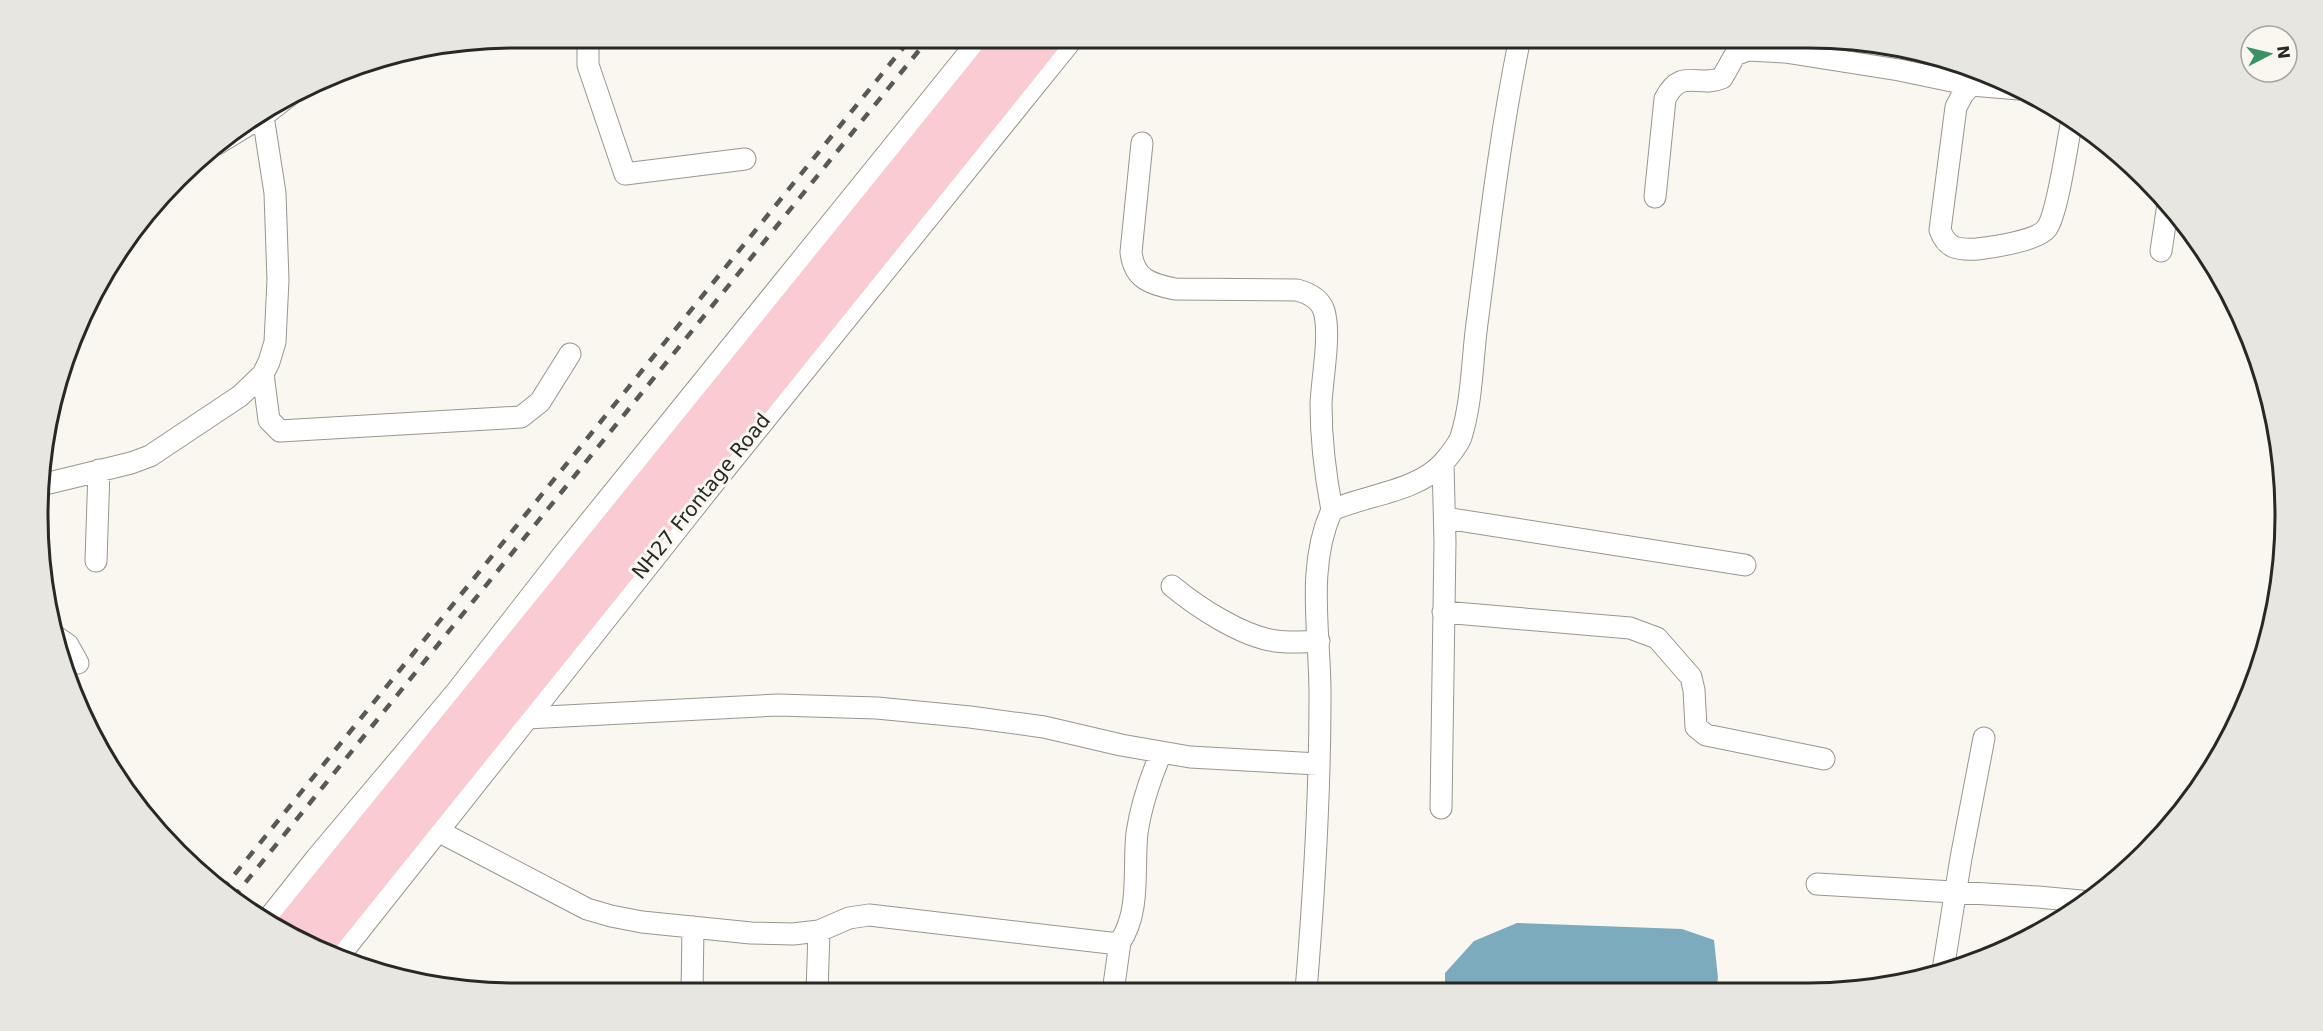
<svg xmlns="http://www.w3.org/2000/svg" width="2323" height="1031" viewBox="0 0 2323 1031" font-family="'DejaVu Sans',sans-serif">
<rect width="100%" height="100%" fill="#f9f7f0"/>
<path fill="#7babbc" d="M1517 923 1682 929 1714 940 1718 978 1716 990 1445 991V973L1474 941Z"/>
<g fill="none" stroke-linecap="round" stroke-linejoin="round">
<defs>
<path id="minor" d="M588 38V65L625 174 745 159
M1978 78 1963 94 1956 107 1940 230C1947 249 1958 250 1977 249 1993 247 2038 241 2047 228 2058 212 2067 143 2072 120
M1142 143 1131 252C1134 279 1150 284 1175 289L1297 290C1308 293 1320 298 1324 311 1331 335 1322 378 1321 404 1321 440 1325 474 1332 510
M217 144 263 116 290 95
M1655 197 1665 99C1681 67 1698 88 1722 78L1735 55 1748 50 1785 52 1899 70 1971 85 2019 89
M2161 251 2168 204
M263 374 269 420 280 431 521 417 540 402 570 354
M45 484 131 463 150 456 240 396 263 374 269 362 275 342 278 280 275 193 263 116
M1445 518 1745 565
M96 561 99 470
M1172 586C1197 607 1243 637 1276 641 1290 643 1305 642 1319 641
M1443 612 1630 628 1657 638 1691 677 1694 690 1696 727 1706 735 1824 759
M55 636 68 645 78 663
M526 718 778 705 877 708 970 717 1044 727 1121 745 1190 757 1318 764
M1441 808 1445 542 1443 463
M436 830 587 909 611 916 642 922 751 933 793 934 819 931 849 918 869 915 1110 943 1120 942C1141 911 1133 868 1137 833 1141 805 1150 779 1161 753
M1817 884 2038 897 2081 901
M1943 970 1961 858 1984 738
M1306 991C1314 894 1320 797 1320 699 1321 638 1305 568 1332 510 1366 495 1418 491 1443 463 1449 456 1458 445 1461 437 1473 399 1472 355 1478 316 1490 223 1501 129 1520 38
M1113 992 1120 942
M692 993 693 927
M817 993 819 931"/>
<path id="tertiary" d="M268 923 318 860 457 695 566 555 984 38
M336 956 709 485 1070 38"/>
<path id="trunk" d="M287 934 1012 38
M315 947 1046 38"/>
</defs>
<use href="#minor" stroke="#97968f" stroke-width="23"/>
<use href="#tertiary" stroke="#97968f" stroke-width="28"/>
<use href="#trunk" stroke="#af8a8e" stroke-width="35"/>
<use href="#minor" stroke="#fff" stroke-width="21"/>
<use href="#tertiary" stroke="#fff" stroke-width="26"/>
<use href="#trunk" stroke="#facbd2" stroke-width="33"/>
<path stroke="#595955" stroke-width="4.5" stroke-dasharray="10 10" stroke-linecap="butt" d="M222 890 911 38
M233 898 929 38"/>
</g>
<g text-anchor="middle" stroke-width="6" stroke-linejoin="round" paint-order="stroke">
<g font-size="20" fill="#282825" stroke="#f9f7f0">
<text transform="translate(701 496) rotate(-51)" y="7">NH27 Frontage Road</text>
</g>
</g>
<path d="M0 0H2323V1031H0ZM515 48H1808A467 467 0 0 1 2275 515V516A467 467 0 0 1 1808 983H515A467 467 0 0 1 48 516V515A467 467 0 0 1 515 48Z" fill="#e8e6e0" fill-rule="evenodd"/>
<path fill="none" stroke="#282825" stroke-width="3" d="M515 48H1808A467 467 0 0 1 2275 515V516A467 467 0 0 1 1808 983H515A467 467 0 0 1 48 516V515A467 467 0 0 1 515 48Z"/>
<g transform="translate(2269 54) rotate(83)"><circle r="28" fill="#f9f7f0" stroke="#a5a49f" stroke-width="1.5"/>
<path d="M0-4.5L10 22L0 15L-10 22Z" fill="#3b9165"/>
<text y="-9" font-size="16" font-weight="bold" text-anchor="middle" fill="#282825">N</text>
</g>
</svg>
